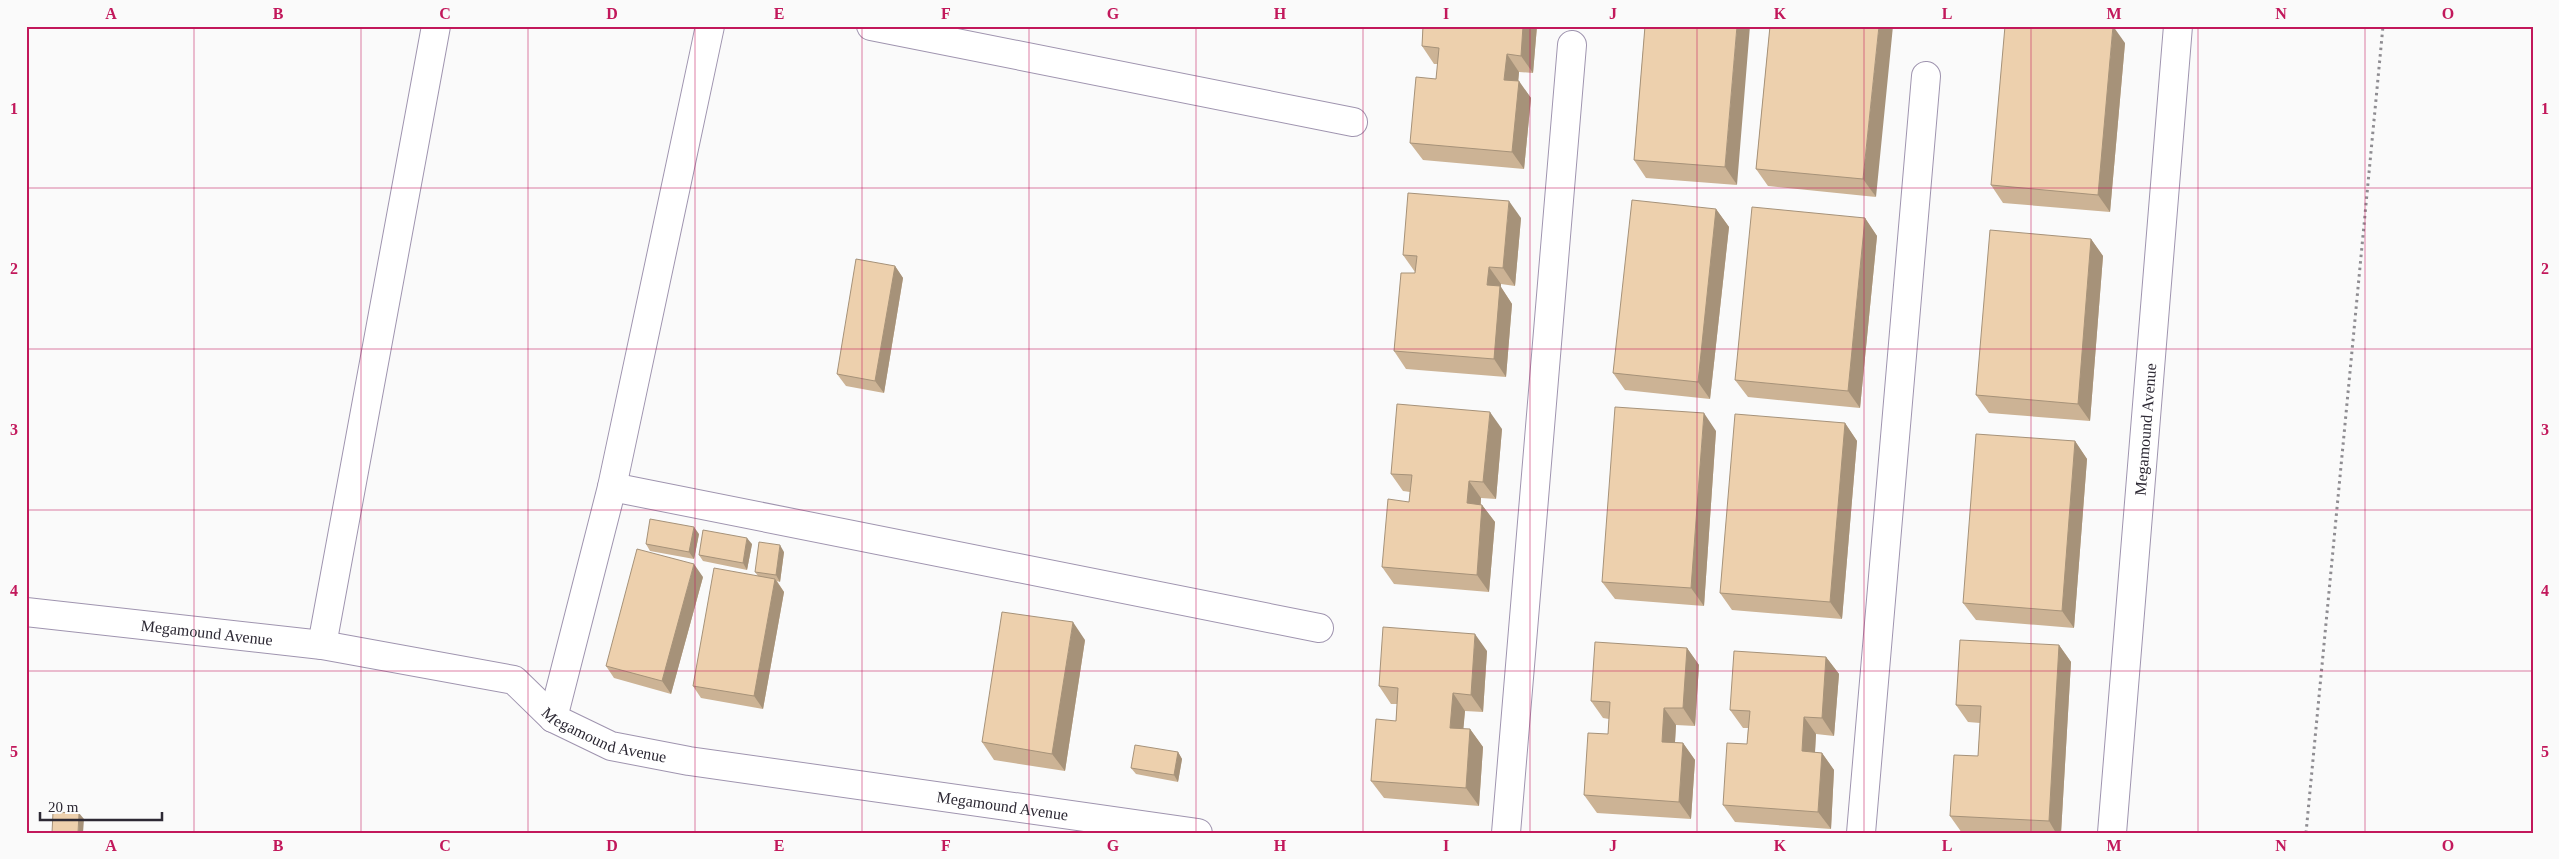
<svg xmlns="http://www.w3.org/2000/svg" width="2559" height="859" viewBox="0 0 2559 859" font-family="Georgia,serif">
<rect width="100%" height="100%" fill="#fafafa"/>
<g fill="none" stroke-linecap="round" stroke-linejoin="round">
<defs>
<g id="minor">
<path d="M871 26 1353 122"/>
<path d="M612 487 1319 628"/>
<path id="s1" d="M26 612 322 645 514 680 553 718 611 746 689 761 1198 833"/>
<path d="M322 645 436 26"/>
<path d="M553 718 612 487 710 26"/>
<path d="M1506 833 1572 45"/>
<path d="M1861 833 1926 76"/>
<path id="s2" d="M2112 833 2178 26"/>
</g>
</defs>
<use href="#minor" stroke="#9f94af" stroke-width="30"/>
<path stroke="#8e8c91" stroke-width="3" stroke-dasharray="2.5 4" stroke-linecap="butt" d="M2306 833 2383 26"/>
<use href="#minor" stroke="#fff" stroke-width="28"/>
</g>
<path fill="#ccb395" d="M1423 26H1537L1533 73 1519 72 1518 81 1531 98 1524 169 1423 160 1410 143 1436 79 1438 64H1434L1422 46Z
M1645 26 1737 185 1646 178 1634 160Z
M1770 26 1876 197 1768 186 1756 169Z
M2125 43 2110 212 2003 203 1991 185Z
M1716 209 1729 227 1710 399 1625 390 1613 373Z
M1521 218 1515 286 1501 284V287L1512 304 1506 377 1406 369 1394 351 1415 272 1403 255Z
M1865 218 1877 236 1860 408 1748 397 1735 380Z
M2091 239 2103 256 2090 421 1989 413 1976 395Z
M895 266 903 278 884 393 846 386 837 374Z
M1845 423 1857 441 1842 619 1732 610 1720 593Z
M1502 429 1496 499 1481 498V505H1482L1495 522 1489 592 1394 584 1382 567 1409 502 1410 492 1403 491 1391 474Z
M1716 431 1704 606 1615 599 1602 582Z
M2075 441 2087 459 2074 628 1976 620 1963 603Z
M699 534 694 559 650 551 646 544Z
M752 544 747 570 703 561 699 555Z
M784 552 780 582 777 581 784 592 763 709 701 698 693 686 758 576 755 572Z
M703 577 671 694 614 678 606 666Z
M1085 640 1065 771 994 760 982 742Z
M2059 645 2071 662 2061 833H1962L1950 816 1978 756 1980 723 1968 722 1956 705Z
M1687 648 1699 665 1695 726 1676 725 1675 742 1683 743 1695 760 1691 819 1597 813 1584 795 1608 734 1609 719 1603 718 1591 701Z
M1487 651 1483 712 1465 711 1463 729H1470L1483 747 1479 806 1384 798 1371 781 1396 721 1397 704H1391L1379 686Z
M1826 657 1839 674 1834 736 1816 734 1815 752 1822 753 1834 770 1831 829 1735 822 1723 805 1747 744 1748 728H1743L1730 710Z
M1178 752 1182 759 1178 782 1136 774 1131 768Z"/>
<path fill="#a69279" d="M1523 26H1537L1533 73 1521 56Z
M1737 26H1750L1737 185 1725 167Z
M1879 26H1893L1876 197 1863 179Z
M2113 26 2125 43 2110 212 2098 195Z
M1507 54 1519 72 1517 97 1504 80Z
M1519 81 1531 98 1524 169 1512 152Z
M1509 201 1521 218 1515 286 1503 268Z
M1716 209 1729 227 1710 399 1698 382Z
M1865 218 1877 236 1860 408 1848 391Z
M2091 239 2103 256 2090 421 2078 404Z
M895 266 903 278 884 393 875 381Z
M1489 267 1501 284V287L1512 304 1506 377 1494 359 1487 285Z
M1490 412 1502 429 1496 499 1483 482Z
M1704 413 1716 431 1704 606 1691 588Z
M1845 423 1857 441 1842 619 1830 602Z
M2075 441 2087 459 2074 628 2062 611Z
M1469 481 1481 498 1479 520 1467 503Z
M1482 505 1495 522 1489 592 1477 575Z
M694 527 699 534 694 559 689 552Z
M747 538 752 544 747 570 743 563Z
M780 545 784 552 780 582 776 575Z
M694 564 703 577 671 694 662 681Z
M775 579 784 592 763 709 754 696Z
M1073 622 1085 640 1065 771 1052 754Z
M1475 634 1487 651 1483 712 1471 695Z
M2059 645 2071 662 2061 833H2056L2049 821Z
M1687 648 1699 665 1695 726 1683 708Z
M1826 657 1839 674 1834 736 1822 718Z
M1453 693 1465 711 1462 745 1450 728Z
M1664 708 1676 725 1674 759 1662 742Z
M1804 717 1816 734 1814 769 1802 751Z
M1470 729 1483 747 1479 806 1466 788Z
M1683 743 1695 760 1691 819 1679 802Z
M1178 752 1182 759 1178 782 1174 775Z
M1822 753 1834 770 1831 829 1818 812Z
M79 813 84 819 83 833H78Z"/>
<path fill="#edd0ad" stroke="#a69279" d="M1423 26H1523L1521 56 1507 54 1504 80 1519 81 1512 152 1410 143 1416 77 1436 79 1439 48 1422 46Z
M1645 26H1737L1725 167 1634 160Z
M1770 26H1879L1863 179 1756 169Z
M2005 26H2113L2098 195 1991 185Z
M1408 193 1509 201 1503 268 1489 267 1487 285 1500 286 1494 359 1394 351 1401 273H1415L1417 256 1403 255Z
M1632 200 1716 209 1698 382 1613 373Z
M1752 207 1865 218 1848 391 1735 380Z
M1990 230 2091 239 2078 404 1976 395Z
M856 259 895 266 875 381 837 374Z
M1397 404 1490 412 1483 482 1469 481 1467 503 1482 505 1477 575 1382 567 1388 499 1409 502 1412 475 1391 474Z
M1615 407 1704 413 1691 588 1602 582Z
M1735 414 1845 423 1830 602 1720 593Z
M1976 434 2075 441 2062 611 1963 603Z
M650 519 694 527 689 552 646 544Z
M703 530 747 538 743 563 699 555Z
M759 542 780 545 776 575 755 572Z
M637 549 694 564 662 681 606 666Z
M714 568 775 579 754 696 693 686Z
M1002 612 1073 622 1052 754 982 742Z
M1383 627 1475 634 1471 695 1453 693 1450 728 1470 729 1466 788 1371 781 1376 719 1396 721 1398 688 1379 686Z
M1960 640 2059 645 2049 821 1950 816 1954 755 1978 756 1981 706 1956 705Z
M1595 642 1687 648 1683 708H1664L1662 742 1683 743 1679 802 1584 795 1588 733 1608 734 1610 702 1591 701Z
M1734 651 1826 657 1822 718 1804 717 1802 751 1822 753 1818 812 1723 805 1727 743 1747 744 1750 711 1730 710Z
M1135 745 1178 752 1174 775 1131 768Z
M53 812 79 813 78 833H52Z"/>
<path fill="none" stroke="#c2185b" stroke-width="1" stroke-opacity="0.55" d="M194 26V833M361 26V833M528 26V833M695 26V833M862 26V833M1029 26V833M1196 26V833M1363 26V833M1530 26V833M1697 26V833M1864 26V833M2031 26V833M2198 26V833M2365 26V833M26 188H2533M26 349H2533M26 510H2533M26 671H2533"/>
<g text-anchor="middle" stroke-width="4.5" stroke-linejoin="round" paint-order="stroke">
<g font-size="16" fill="#2d2934" stroke="#fafafa">
<text dy="6" stroke="none"><textPath href="#s2" startOffset="405">Megamound Avenue</textPath></text>
<text dy="6" stroke="none"><textPath href="#s1" startOffset="182">Megamound Avenue</textPath></text>
<text dy="6" stroke="none"><textPath href="#s1" startOffset="602">Megamound Avenue</textPath></text>
<text dy="6" stroke="none"><textPath href="#s1" startOffset="1008">Megamound Avenue</textPath></text>
</g>
</g>
<rect width="2559" height="859" fill="none" stroke="#fafafa" stroke-width="55"/>
<path d="M40 812v8h122v-8" fill="none" stroke="#2d2934" stroke-width="2.5"/>
<text x="48" y="812" font-size="15" fill="#2d2934" stroke="#fafafa" stroke-width="4" paint-order="stroke">20 m</text>
<rect x="28" y="28" width="2504" height="804" fill="none" stroke="#c2185b" stroke-width="2"/>
<g font-size="16" text-anchor="middle" font-weight="bold" fill="#c2185b">
<text x="111" y="19">A</text>
<text x="278" y="19">B</text>
<text x="445" y="19">C</text>
<text x="612" y="19">D</text>
<text x="779" y="19">E</text>
<text x="946" y="19">F</text>
<text x="1113" y="19">G</text>
<text x="1280" y="19">H</text>
<text x="1446" y="19">I</text>
<text x="1613" y="19">J</text>
<text x="1780" y="19">K</text>
<text x="1947" y="19">L</text>
<text x="2114" y="19">M</text>
<text x="2281" y="19">N</text>
<text x="2448" y="19">O</text>
<text x="14" y="114">1</text>
<text x="2545" y="114">1</text>
<text x="14" y="274">2</text>
<text x="2545" y="274">2</text>
<text x="14" y="435">3</text>
<text x="2545" y="435">3</text>
<text x="14" y="596">4</text>
<text x="2545" y="596">4</text>
<text x="14" y="757">5</text>
<text x="2545" y="757">5</text>
<text x="111" y="851">A</text>
<text x="278" y="851">B</text>
<text x="445" y="851">C</text>
<text x="612" y="851">D</text>
<text x="779" y="851">E</text>
<text x="946" y="851">F</text>
<text x="1113" y="851">G</text>
<text x="1280" y="851">H</text>
<text x="1446" y="851">I</text>
<text x="1613" y="851">J</text>
<text x="1780" y="851">K</text>
<text x="1947" y="851">L</text>
<text x="2114" y="851">M</text>
<text x="2281" y="851">N</text>
<text x="2448" y="851">O</text>
</g>
</svg>
